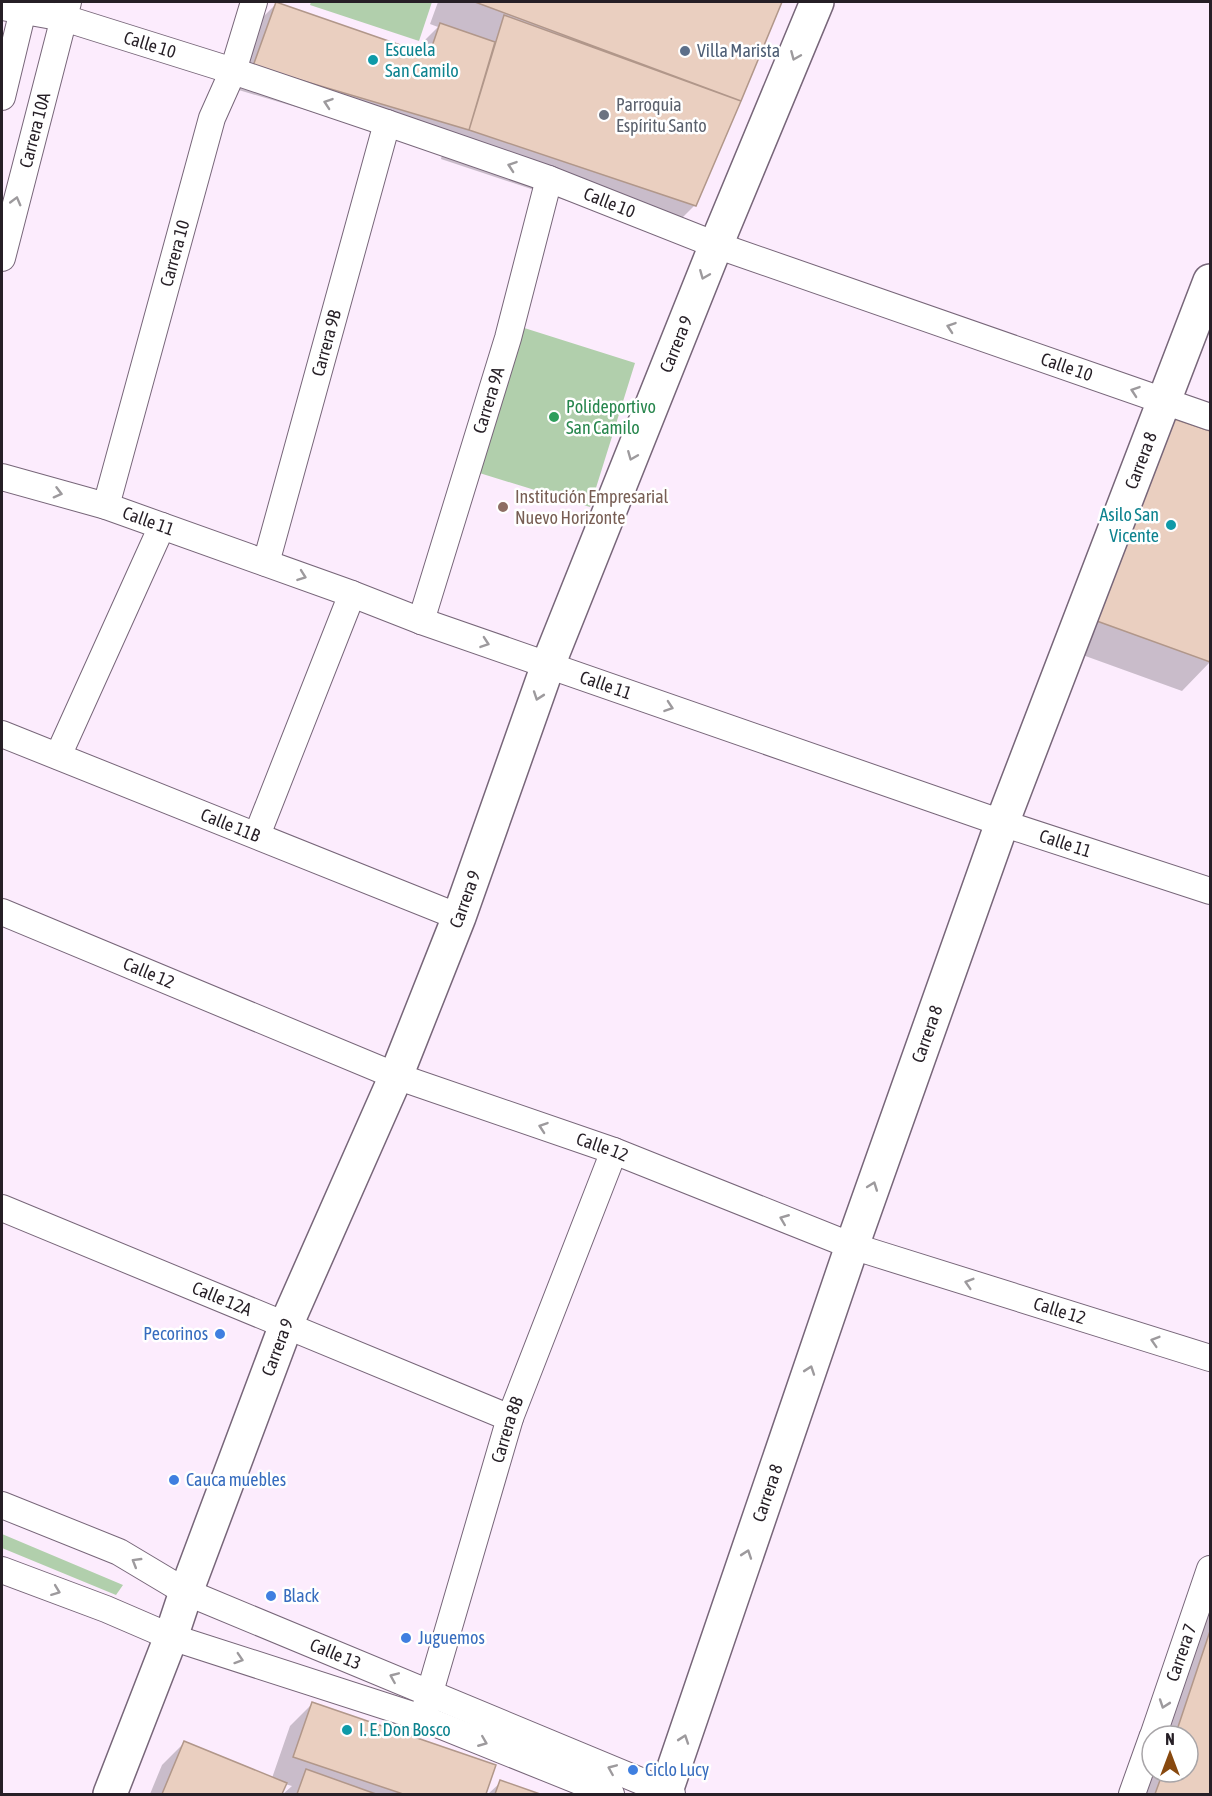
<svg xmlns="http://www.w3.org/2000/svg" width="1212" height="1796" viewBox="0 0 1212 1796" font-family="'Asap Condensed',sans-serif">
<rect width="100%" height="100%" fill="#fcecfd"/>
<path fill="#b1cfac" d="M311 2H432L419 41 310 5Z
M518 326 635 363 590 507 473 471Z
M2 1534 123 1585 116 1595 2 1548Z"/>
<path fill="#0003" d="M438 2H781L695 205 666 234 441 159 443 151 232 88 254 26 276 4 416 52 418 47 438 27 430 24Z
M1174 421 1210 433V662L1182 691 1066 649Z
M1210 1578V1794H1137L1152 1772H1188V1736H1157Z
M312 1704 494 1766 485 1794H283L292 1786 285 1784 281 1794H150L162 1765 184 1743 272 1778 290 1726Z
M501 1782 535 1794H488Z"/>
<path fill="#eacfc0" stroke="#b1978a" stroke-width="1.5" d="M276 2 429 55 440 23 495 42 469 130 253 66Z
M475 2H782L741 101Z
M504 15 741 101 696 206 469 130Z
M1174 419 1210 431V662L1094 620Z
M1210 1631V1794H1155L1163 1772H1188V1736H1175Z
M312 1702 496 1765 486 1794H403L293 1757Z
M184 1741 287 1783 282 1794H162Z
M306 1769 376 1794H297Z
M500 1780 540 1794H495Z"/>
<g fill="none" stroke-linecap="round" stroke-linejoin="round">
<defs>
<g id="street">
<path id="s1" d="M2 7 64 18 233 71 387 123 549 179 716 245 1210 417"/>
<path d="M2 97 25 2"/>
<path id="s2" d="M2 258 68 2"/>
<path id="s3" d="M2 477 106 506 352 594 421 621 1002 823 1210 891"/>
<path id="s4" d="M106 506 212 118 233 71 254 2"/>
<path id="s5" d="M266 563 387 123"/>
<path id="s6" d="M421 621 508 338 549 179"/>
<path id="s7" d="M2 734 459 917"/>
<path d="M58 756 162 526"/>
<path d="M257 835 352 594"/>
<path id="s8" d="M2 912 396 1076 614 1151 852 1246 1210 1358"/>
<path id="s9" d="M2 1208 510 1418"/>
<path id="s10" d="M2 1505 119 1552 186 1592 672 1794"/>
<path d="M2 1570 106 1609 171 1637 422 1718 611 1794"/>
<path id="s11" d="M425 1709 510 1418 614 1151"/>
<path id="s12" d="M1153 1736 1210 1569"/>
<path d="M1132 1794 1152 1738"/>
</g>
<g id="secondary">
<path id="s13" d="M110 1794 171 1637 186 1592 286 1325 396 1076 459 917 548 665 716 245 817 2"/>
<path id="s14" d="M665 1794 852 1246 1002 823 1210 281"/>
</g>
</defs>
<use href="#street" stroke="#776679" stroke-width="28"/>
<use href="#secondary" stroke="#776679" stroke-width="36"/>
<use href="#street" stroke="#fff" stroke-width="26"/>
<use href="#secondary" stroke="#fff" stroke-width="33"/>
</g>
<defs><path id="oneway-chevron" d="M-2-3.5L2.5 0L-2 3.5" fill="none" stroke-width="1.6" stroke-linecap="round" stroke-linejoin="round" transform="scale(1.5)"/></defs>
<g stroke="#9d9a9d">
<use href="#oneway-chevron" transform="translate(795 56) rotate(113)"/>
<use href="#oneway-chevron" transform="translate(328 103) rotate(-161)"/>
<use href="#oneway-chevron" transform="translate(512 166) rotate(-161)"/>
<use href="#oneway-chevron" transform="translate(16 201) rotate(-75)"/>
<use href="#oneway-chevron" transform="translate(704 275) rotate(112)"/>
<use href="#oneway-chevron" transform="translate(951 327) rotate(-161)"/>
<use href="#oneway-chevron" transform="translate(1135 391) rotate(-161)"/>
<use href="#oneway-chevron" transform="translate(632 456) rotate(112)"/>
<use href="#oneway-chevron" transform="translate(58 493) rotate(15)"/>
<use href="#oneway-chevron" transform="translate(302 576) rotate(20)"/>
<use href="#oneway-chevron" transform="translate(485 643) rotate(19)"/>
<use href="#oneway-chevron" transform="translate(538 696) rotate(109)"/>
<use href="#oneway-chevron" transform="translate(669 707) rotate(19)"/>
<use href="#oneway-chevron" transform="translate(543 1127) rotate(-161)"/>
<use href="#oneway-chevron" transform="translate(873 1186) rotate(-70)"/>
<use href="#oneway-chevron" transform="translate(784 1219) rotate(-158)"/>
<use href="#oneway-chevron" transform="translate(969 1283) rotate(-163)"/>
<use href="#oneway-chevron" transform="translate(1155 1341) rotate(-163)"/>
<use href="#oneway-chevron" transform="translate(810 1370) rotate(-71)"/>
<use href="#oneway-chevron" transform="translate(747 1554) rotate(-71)"/>
<use href="#oneway-chevron" transform="translate(136 1562) rotate(-149)"/>
<use href="#oneway-chevron" transform="translate(56 1591) rotate(21)"/>
<use href="#oneway-chevron" transform="translate(239 1659) rotate(18)"/>
<use href="#oneway-chevron" transform="translate(394 1677) rotate(-157)"/>
<use href="#oneway-chevron" transform="translate(1164 1704) rotate(109)"/>
<use href="#oneway-chevron" transform="translate(684 1739) rotate(-71)"/>
<use href="#oneway-chevron" transform="translate(483 1742) rotate(22)"/>
<use href="#oneway-chevron" transform="translate(612 1769) rotate(-157)"/>
</g>
<circle fill="#5c6f8a" stroke="#fff" stroke-width="2" cx="685" cy="51" r="6"/>
<g fill="#0f9aa8" stroke="#fff" stroke-width="2">
<circle cx="373" cy="60" r="6"/>
<circle cx="1171" cy="525" r="6"/>
<circle cx="347" cy="1730" r="6"/>
</g>
<circle fill="#6b7280" stroke="#fff" stroke-width="2" cx="604" cy="115" r="6"/>
<circle fill="#2e9e5b" stroke="#fff" stroke-width="2" cx="554" cy="417" r="6"/>
<circle fill="#8d6e63" stroke="#fff" stroke-width="2" cx="503" cy="507" r="6"/>
<g fill="#3f7fe0" stroke="#fff" stroke-width="2">
<circle cx="220" cy="1334" r="6"/>
<circle cx="174" cy="1480" r="6"/>
<circle cx="271" cy="1596" r="6"/>
<circle cx="406" cy="1638" r="6"/>
<circle cx="633" cy="1770" r="6"/>
</g>
<g text-anchor="middle" stroke-width="5" stroke-linejoin="round" paint-order="stroke">
<g font-size="18" fill="#261f26" stroke="#fff">
<text dy="6" stroke="none"><textPath href="#s1" startOffset="153">Calle 10</textPath></text>
<text dy="6" stroke="none"><textPath href="#s2" startOffset="132">Carrera 10A</textPath></text>
<text dy="6" stroke="none"><textPath href="#s1" startOffset="639">Calle 10</textPath></text>
<text dy="6" stroke="none"><textPath href="#s4" startOffset="262">Carrera 10</textPath></text>
<text dy="6" stroke="none"><textPath href="#s5" startOffset="228">Carrera 9B</textPath></text>
<text dy="6" stroke="none"><textPath href="#s13" startOffset="1557">Carrera 9</textPath></text>
<text dy="6" stroke="none"><textPath href="#s1" startOffset="1125">Calle 10</textPath></text>
<text dy="6" stroke="none"><textPath href="#s6" startOffset="231">Carrera 9A</textPath></text>
<text dy="6" stroke="none"><textPath href="#s14" startOffset="1416">Carrera 8</textPath></text>
<text dy="6" stroke="none"><textPath href="#s3" startOffset="153">Calle 11</textPath></text>
<text dy="6" stroke="none"><textPath href="#s3" startOffset="639">Calle 11</textPath></text>
<text dy="6" stroke="none"><textPath href="#s7" startOffset="246">Calle 11B</textPath></text>
<text dy="6" stroke="none"><textPath href="#s3" startOffset="1125">Calle 11</textPath></text>
<text dy="6" stroke="none"><textPath href="#s13" startOffset="963">Carrera 9</textPath></text>
<text dy="6" stroke="none"><textPath href="#s8" startOffset="159">Calle 12</textPath></text>
<text dy="6" stroke="none"><textPath href="#s14" startOffset="804">Carrera 8</textPath></text>
<text dy="6" stroke="none"><textPath href="#s8" startOffset="645">Calle 12</textPath></text>
<text dy="6" stroke="none"><textPath href="#s9" startOffset="238">Calle 12A</textPath></text>
<text dy="6" stroke="none"><textPath href="#s8" startOffset="1131">Calle 12</textPath></text>
<text dy="6" stroke="none"><textPath href="#s13" startOffset="477">Carrera 9</textPath></text>
<text dy="6" stroke="none"><textPath href="#s11" startOffset="291">Carrera 8B</textPath></text>
<text dy="6" stroke="none"><textPath href="#s14" startOffset="318">Carrera 8</textPath></text>
<text dy="6" stroke="none"><textPath href="#s12" startOffset="88">Carrera 7</textPath></text>
<text dy="6" stroke="none"><textPath href="#s10" startOffset="366">Calle 13</textPath></text>
</g>
<g font-size="18" fill="#0d838f" stroke="#fff" text-anchor="start">
<text x="385" y="56">Escuela<tspan x="385" dy="21">San Camilo</tspan></text>
<text x="1159" y="521" text-anchor="end">Asilo San<tspan x="1159" dy="21">Vicente</tspan></text>
<text x="359" y="1736">I. E. Don Bosco</text>
</g>
<g font-size="18" fill="#4e5e75" stroke="#fff" text-anchor="start">
<text x="697" y="57">Villa Marista</text>
</g>
<g font-size="18" fill="#5b616d" stroke="#fff" text-anchor="start">
<text x="616" y="111">Parroquia<tspan x="616" dy="21">Espíritu Santo</tspan></text>
</g>
<g font-size="18" fill="#27864d" stroke="#fff" text-anchor="start">
<text x="566" y="413">Polideportivo<tspan x="566" dy="21">San Camilo</tspan></text>
</g>
<g font-size="18" fill="#785e54" stroke="#fff" text-anchor="start">
<text x="515" y="503">Institución Empresarial<tspan x="515" dy="21">Nuevo Horizonte</tspan></text>
</g>
<g font-size="18" fill="#366cbe" stroke="#fff" text-anchor="start">
<text x="208" y="1340" text-anchor="end">Pecorinos</text>
<text x="186" y="1486">Cauca muebles</text>
<text x="283" y="1602">Black</text>
<text x="418" y="1644">Juguemos</text>
<text x="645" y="1776">Ciclo Lucy</text>
</g>
</g>
<rect width="1212" height="1796" fill="none" stroke="#261f26" stroke-width="6"/>
<g transform="translate(1170 1754)"><circle r="28" fill="#ffffff" stroke="#a8a5a8" stroke-width="1.5"/>
<path d="M0-4.5L10 22L0 15L-10 22Z" fill="#88490f"/>
<text y="-9" font-size="16" font-weight="bold" text-anchor="middle" fill="#261f26">N</text>
</g>
</svg>
